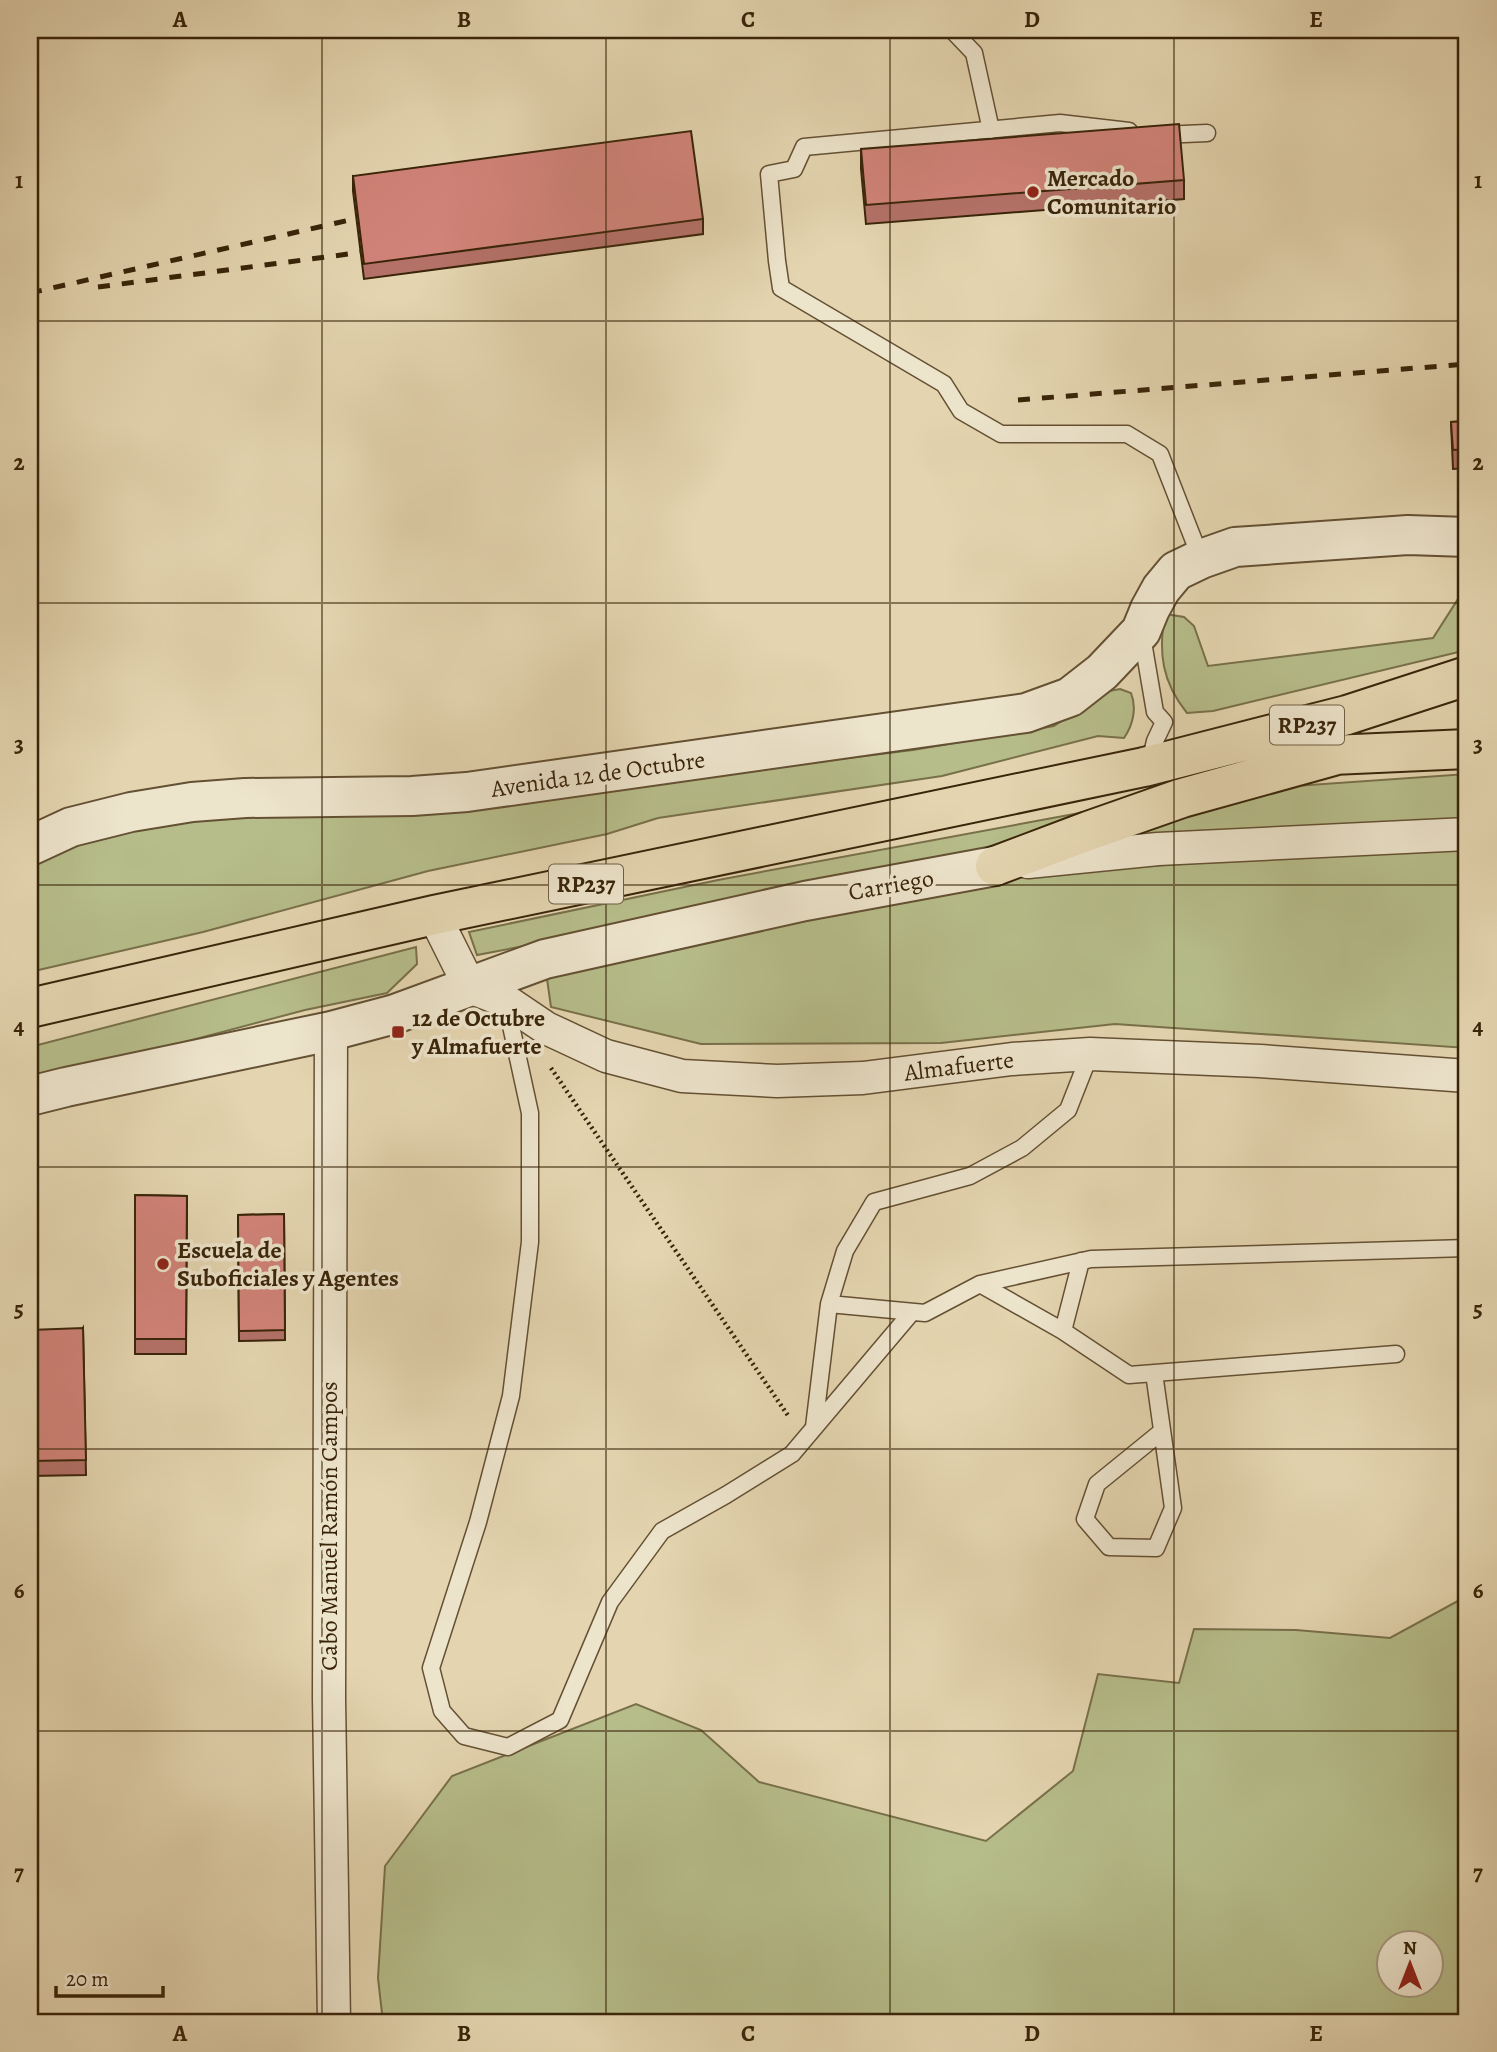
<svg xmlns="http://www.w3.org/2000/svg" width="1497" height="2052" viewBox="0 0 1497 2052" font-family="Alegreya,serif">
<rect width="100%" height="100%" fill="#e4d5b0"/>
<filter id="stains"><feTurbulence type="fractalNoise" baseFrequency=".00286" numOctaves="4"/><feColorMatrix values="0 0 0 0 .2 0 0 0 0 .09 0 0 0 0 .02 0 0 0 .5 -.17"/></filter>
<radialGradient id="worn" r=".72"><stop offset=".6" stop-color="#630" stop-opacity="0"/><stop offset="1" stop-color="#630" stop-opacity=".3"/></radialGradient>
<path fill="#b6bd8a" stroke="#78704a" stroke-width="2" fill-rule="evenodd" d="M1467 585V650L1213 711 1187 713C1162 682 1158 653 1165 614L1184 617 1194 626 1208 666 1433 638Z
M1120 689 1131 693C1137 708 1133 725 1124 738L1098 736 942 776 658 818 607 834 428 871 203 932 30 972V864L113 826 586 790 913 750 1054 726 1104 692Z
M1467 774V826L1080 846 1265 788Z
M1085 812 985 858 477 955 469 932 718 880Z
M1467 845V1048L1115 1024 941 1043 701 1044 551 1007 546 972 1014 875Z
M416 947 417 964 387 993 305 1010 30 1083V1047Z
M1467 1596V2022H383L378 1978 385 1866 452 1776 636 1704 701 1730 759 1782 986 1841 1073 1771 1098 1674 1179 1683 1194 1629 1296 1630 1390 1638ZM1388 1944H1430V1986H1388Z"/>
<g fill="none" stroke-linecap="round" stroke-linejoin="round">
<defs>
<path id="service" d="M952 30 974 53 991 130
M1129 131 1060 123 804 147 794 169 769 174 777 261 781 288 944 384 961 411 1001 434H1127L1160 454 1201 559
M1161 135 1207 133
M1142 636 1155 712 1164 722 1155 741 1152 754 1147 763
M506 1003 530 1113V1242L511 1396 478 1522 431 1668 442 1711 464 1736 508 1747 560 1720 610 1602 662 1531 726 1495 792 1454 912 1312
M1090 1054 1068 1110 1022 1148 970 1176 874 1202 845 1251 829 1304 925 1313 980 1284 1091 1259 1467 1248
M980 1284 1063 1331 1129 1375 1396 1354
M1063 1331 1081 1261
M1154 1373 1173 1508 1156 1548 1109 1547 1085 1519 1097 1484 1161 1432
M814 1427 829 1304"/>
<path id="minor" d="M1028 862 1158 849 1467 834
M434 915 470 987 506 1001 546 1028 606 1056 682 1076 777 1081 863 1078 1012 1059 1090 1054 1260 1061 1467 1076
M331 1031 329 1698 334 2022"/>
<path id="tertiary" d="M30 846 71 827 131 812 192 802 245 798 412 796 467 792 1026 713 1070 697 1102 672 1141 631 1150 609 1161 589 1176 571 1201 559 1235 547 1408 535 1467 537
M30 1096 66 1087 331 1031 395 1014 545 959 805 901 995 866"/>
<path id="primary" d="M1310 756 1467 749
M995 866 1088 831 1182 798 1337 755
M30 1008 434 915 1144 767 1347 715 1467 676"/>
</defs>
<use href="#service" stroke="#645033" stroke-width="19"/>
<use href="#minor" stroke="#645033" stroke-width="35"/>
<use href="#tertiary" stroke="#645033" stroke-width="42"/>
<use href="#primary" stroke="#392409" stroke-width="42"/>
<path stroke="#392409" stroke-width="4.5" stroke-dasharray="2 3.5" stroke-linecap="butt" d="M551 1068 789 1417"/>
<use href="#service" stroke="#ede4cc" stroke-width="16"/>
<use href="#minor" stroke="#ede4cc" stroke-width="32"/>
<use href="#tertiary" stroke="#ede4cc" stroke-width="38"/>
<use href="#primary" stroke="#e4d5b0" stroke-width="38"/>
<path stroke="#392409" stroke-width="5" stroke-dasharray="12 12" stroke-linecap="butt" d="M98 287 379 250
M30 293 354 219 375 216
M1018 400 1467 364"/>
</g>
<path fill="#b47168" stroke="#392409" stroke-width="2" d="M861 149 1184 180V199L866 224 861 169Z
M353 176 703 219V234L364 279 353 191Z
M1467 421V468L1453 469 1451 422Z
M135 1195 187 1196 186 1354H135Z
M284 1214 285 1340 239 1341 238 1215Z
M83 1328 86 1475 31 1476 30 1422Z"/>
<path fill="#d18379" stroke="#392409" stroke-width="2" d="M1179 124 1184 180 866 205 861 149Z
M691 131 703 219 364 264 353 176Z
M1467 421V449L1453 450 1451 422Z
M135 1195 187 1196 186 1339H135Z
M284 1214 285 1330 239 1331 238 1215Z
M83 1328 86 1460 31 1461 30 1330Z"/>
<path fill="none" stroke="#392409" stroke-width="2" stroke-opacity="0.55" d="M322 30V2022M606 30V2022M890 30V2022M1174 30V2022M30 321H1467M30 603H1467M30 885H1467M30 1167H1467M30 1449H1467M30 1731H1467"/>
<g fill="#8f2418" stroke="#ede4cc" stroke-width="2.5">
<circle cx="1033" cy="192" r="7"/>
<rect x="391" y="1025" width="14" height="14" rx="3.5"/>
<circle cx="163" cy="1264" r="7"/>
</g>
<g text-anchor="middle" stroke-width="7" stroke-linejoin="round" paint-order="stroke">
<g fill="#ede4cc" stroke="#6f5e44" stroke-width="2">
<rect x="1270" y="705.5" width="74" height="39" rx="5"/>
<rect x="549" y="864.5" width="74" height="39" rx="5"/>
</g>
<g font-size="23" font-weight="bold" fill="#392409">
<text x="1307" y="733">RP237</text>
<text x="586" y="892">RP237</text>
</g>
<g font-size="24" font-weight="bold" fill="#392409" stroke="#ede4cc" text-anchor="start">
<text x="1047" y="186">Mercado<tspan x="1047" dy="28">Comunitario</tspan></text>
<text x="412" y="1026">12 de Octubre<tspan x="412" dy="28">y Almafuerte</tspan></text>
<text x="177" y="1258">Escuela de<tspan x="177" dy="28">Suboficiales y Agentes</tspan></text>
</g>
<g font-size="24" fill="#392409" stroke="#ede4cc">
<text transform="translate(598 774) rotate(-8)" y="8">Avenida 12 de Octubre</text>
<text transform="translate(891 885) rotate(-10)" y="8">Carriego</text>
<text transform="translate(959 1066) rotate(-7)" y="8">Almafuerte</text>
<text transform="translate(329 1526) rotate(-90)" y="8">Cabo Manuel Ramón Campos</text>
</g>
</g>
<rect width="1497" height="2052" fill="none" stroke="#e4d5b0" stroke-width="77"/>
<g transform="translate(1410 1964)"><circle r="33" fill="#ede4cc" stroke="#a5977e" stroke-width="2"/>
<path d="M0-5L12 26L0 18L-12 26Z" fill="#8f2418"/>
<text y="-10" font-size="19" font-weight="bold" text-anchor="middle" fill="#392409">N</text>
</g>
<path d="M56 1986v10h107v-10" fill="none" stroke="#392409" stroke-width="3.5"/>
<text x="66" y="1986" font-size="21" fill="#392409" stroke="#ede4cc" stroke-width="5" paint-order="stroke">20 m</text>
<rect x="38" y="38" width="1420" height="1976" fill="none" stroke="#392409" stroke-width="2.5"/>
<g font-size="23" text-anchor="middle" font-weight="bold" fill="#392409">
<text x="180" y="27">A</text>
<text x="464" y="27">B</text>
<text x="748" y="27">C</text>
<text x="1032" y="27">D</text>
<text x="1316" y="27">E</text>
<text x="19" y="188">1</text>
<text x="1478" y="188">1</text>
<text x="19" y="470">2</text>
<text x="1478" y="470">2</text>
<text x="19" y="752">3</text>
<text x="1478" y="752">3</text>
<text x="19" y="1034">4</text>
<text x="1478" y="1034">4</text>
<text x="19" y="1316">5</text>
<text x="1478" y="1316">5</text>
<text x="19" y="1598">6</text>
<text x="1478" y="1598">6</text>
<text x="19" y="1880">7</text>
<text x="1478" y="1880">7</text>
<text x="180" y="2041">A</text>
<text x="464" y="2041">B</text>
<text x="748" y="2041">C</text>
<text x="1032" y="2041">D</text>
<text x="1316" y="2041">E</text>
</g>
<rect width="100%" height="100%" filter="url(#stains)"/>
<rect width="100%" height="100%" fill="url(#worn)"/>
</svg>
